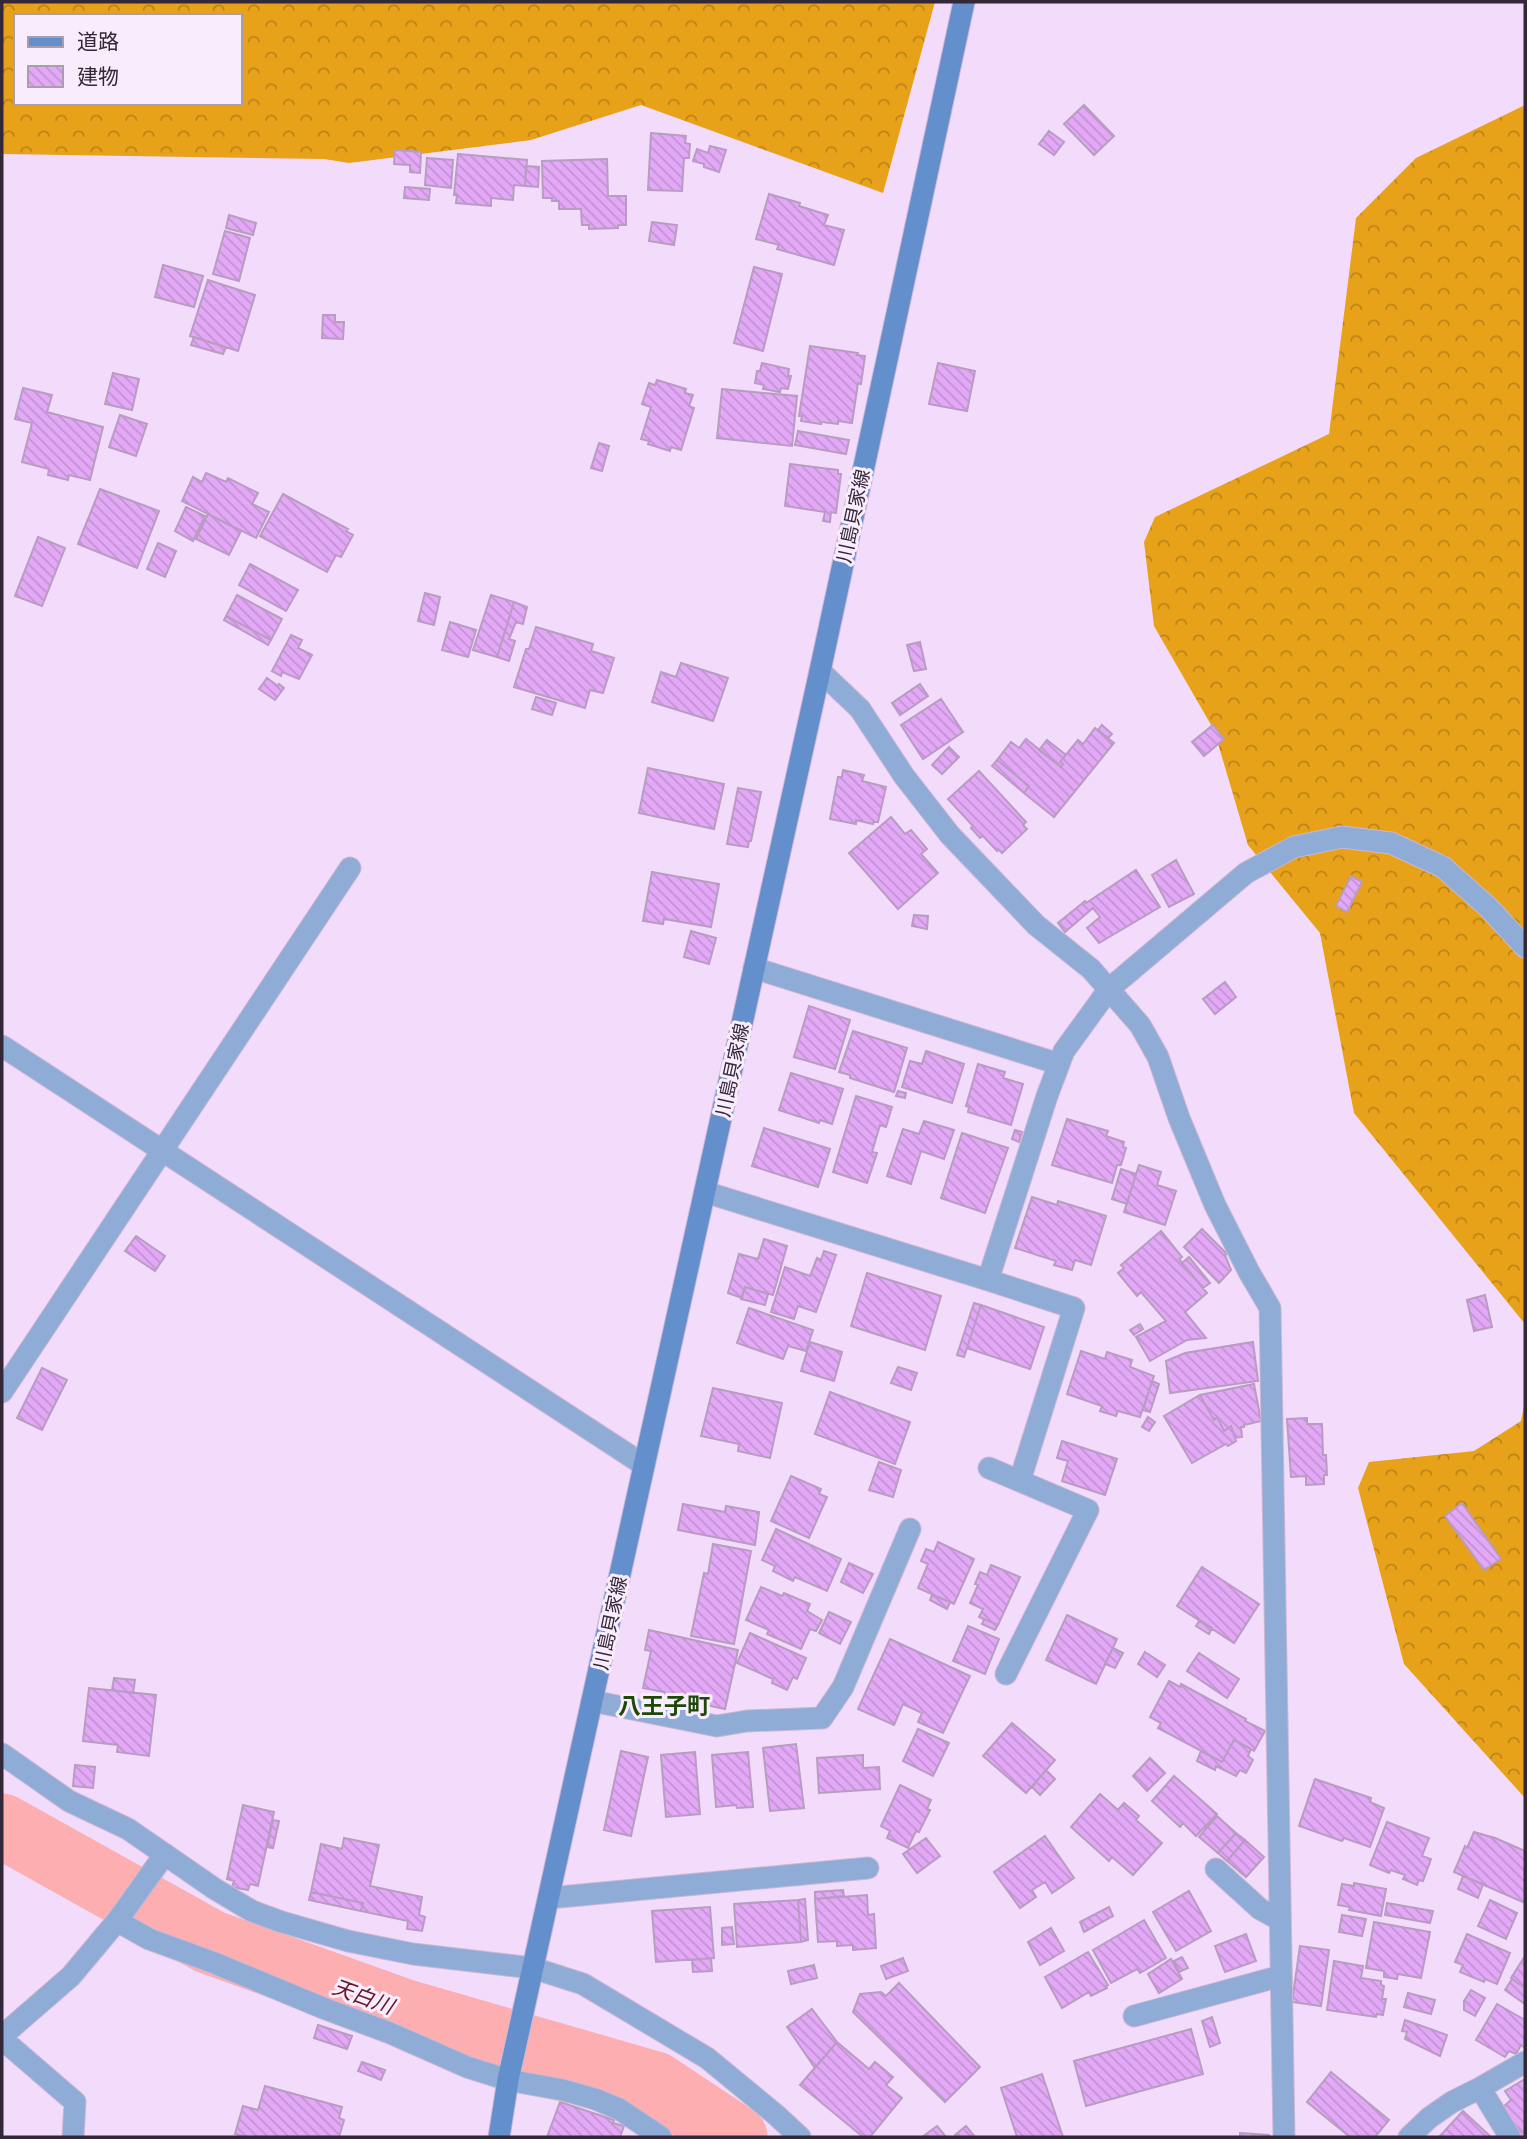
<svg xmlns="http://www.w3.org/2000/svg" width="1527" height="2139" viewBox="0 0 1527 2139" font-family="'Public Sans','Noto Sans JP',sans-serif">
<defs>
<pattern id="forest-crowns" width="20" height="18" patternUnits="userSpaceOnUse" patternTransform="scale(1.75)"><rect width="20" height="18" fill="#e7a219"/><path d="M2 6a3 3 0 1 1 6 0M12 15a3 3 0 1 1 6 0" fill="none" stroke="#bc8417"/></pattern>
<pattern id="building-back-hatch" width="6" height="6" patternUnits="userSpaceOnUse" patternTransform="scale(1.75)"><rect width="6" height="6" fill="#e3a9f7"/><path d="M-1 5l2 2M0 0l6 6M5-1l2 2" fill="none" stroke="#c391d4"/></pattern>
</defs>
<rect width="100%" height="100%" fill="#f3dbfb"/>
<path fill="url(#forest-crowns)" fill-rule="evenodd" d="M2 2H935L883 193 641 105 531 140 349 163 324 159 2 154ZM16 16H240V103H16Z
M1525 105V1324L1354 1113 1320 933 1248 845 1214 730 1154 626 1144 542 1155 517 1329 434 1356 218 1416 158Z
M1525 1401V1798L1404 1664 1358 1488 1369 1462 1474 1451 1521 1421Z"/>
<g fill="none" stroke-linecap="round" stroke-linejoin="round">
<path stroke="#fcaeb0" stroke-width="65" d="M2 1826 210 1942 406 2012 655 2084 735 2137"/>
</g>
<path fill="url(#building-back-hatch)" stroke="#b89cc2" stroke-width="2" d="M1084 105 1114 136 1094 155 1064 124Z
M1049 131 1064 142 1054 155 1039 144Z
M651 133 686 136 685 143 690 144 689 158H684L682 191 648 190Z
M710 146 726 150 719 172 704 167V164L693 161 697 149 708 153Z
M395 150 421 152 420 173 410 172V165L394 164Z
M458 154 527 160 525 186 514 185 513 200 491 198V206L456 203 457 195H454Z
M427 158 453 160 451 188 425 185Z
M607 159 608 196H626V225H618V228L589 229V225H582L581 209H559V201H552V198H543L542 161Z
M526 166 539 167 538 187 525 186Z
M405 187 430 189 429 200 404 198Z
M769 194 800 203 799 206 828 215 824 225 844 230 834 265 777 249 779 245 756 239Z
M229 215 256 223 253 235 226 228Z
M652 222 677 225 674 245 649 241Z
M225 231 250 238 239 281 213 274Z
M163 265 203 276 194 307 155 297Z
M754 267 782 274 763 351 734 343Z
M208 280 255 295 238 351 190 336Z
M323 315H335V322H344L343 339 322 338Z
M194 337 226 347 223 354 191 345Z
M810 346 858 353 857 355 865 356 861 384 858 383 852 423 838 421V424L821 422V424L801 421 802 416H799Z
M762 363 789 369 788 376H791L788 389 781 388 780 392 763 389 764 385 755 383 757 371H760Z
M938 363 975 371 967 411 929 404Z
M113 373 139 379 132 410 105 404Z
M657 380 686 389 685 393 693 395 689 406 694 408 681 450 671 447 670 451 648 444 649 441 641 439 651 407 642 404 649 383 655 385Z
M23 388 52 395 47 412 103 427 90 480 69 475 68 480 48 475 49 469 22 462 32 423 15 419Z
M722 389 797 396 792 446 717 438Z
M120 415 147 424 136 456 109 447Z
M798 431 849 440 846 454 795 445Z
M599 443 609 446 602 471 591 468Z
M790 464 838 470V474H841L836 513 831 512 830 522 823 521 825 512 785 506Z
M206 473 226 482 228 478 258 493 252 504 269 512 256 538 182 501 193 477 202 482Z
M100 489 159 511 137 568 78 544Z
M283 494 348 529 346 531 353 535 341 557 336 555 327 572 260 536Z
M186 507 205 516 193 541 175 531Z
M208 514 241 531 229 555 196 539Z
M38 537 65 548 42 606 15 596Z
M158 543 176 551 165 577 147 569Z
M250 564 298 590 286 611 239 585Z
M425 593 440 597 434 625 418 621Z
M237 595 282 619 271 640 226 616Z
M491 595 514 602 497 657 473 650Z
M514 602 527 607 523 624 516 622 509 639 515 641 509 661 497 657Z
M226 616 271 640 268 645 224 620Z
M450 622 476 630 468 657 442 650Z
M536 627 593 644 591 651 614 658 603 693 590 690 585 708 514 687 526 649H529Z
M291 635 302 640 298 648 312 655 299 679 282 672 281 676 272 671Z
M920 642 926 669 914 671 907 645Z
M681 663 728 678 713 721 652 702 661 672 676 677Z
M267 678 278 686 279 684 284 688 275 700 259 689Z
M920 684 928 696 900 715 892 703Z
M536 697 556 703 552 715 532 709Z
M941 699 963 732 923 759 901 725Z
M1102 725 1112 734 1108 738 1098 730Z
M1213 725 1224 739 1204 756 1192 742Z
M1095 728 1114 743 1054 817 1024 793 1029 786 997 760 1011 742 1019 748 1026 739 1061 767 1063 764 1060 762 1078 740 1083 744Z
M1047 740 1066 755 1060 762 1063 764 1061 767 1039 750Z
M949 747 959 757 942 774 932 765Z
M997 760 1029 786 1024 793 992 766Z
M648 768 724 784 714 829 639 813Z
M843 770 864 775 862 781 886 787 878 822H874L873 824 856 820V824L830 819 838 777H842Z
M979 771 1026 822 1023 825 1027 829 1002 853 998 849 997 851 983 836 980 838 971 828 973 826 948 799Z
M738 788 761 792 751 841H749L748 847 727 844Z
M891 817 905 834 911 830 927 849 921 854 938 873 898 909 849 853Z
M1176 860 1194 894 1169 907 1152 875Z
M1136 870 1160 907 1099 943 1087 928 1100 917 1093 908 1065 932 1058 923 1085 901 1086 903Z
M652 872 719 884 711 927 664 919 663 924 643 921Z
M1351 876 1362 882 1347 912 1336 906Z
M914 915 928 916 927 929 912 926Z
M691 931 716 938 709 964 684 957Z
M1225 982 1236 997 1215 1014 1203 999Z
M809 1006 850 1020 835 1069 794 1057Z
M853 1031 907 1048 894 1092 850 1078V1075L839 1072Z
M926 1051 964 1064 952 1103 902 1087 910 1061 922 1064Z
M978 1064 1005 1072 1003 1078 1023 1084 1011 1125 968 1112 969 1107 966 1106Z
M791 1073 843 1089 832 1124 820 1120 819 1123 779 1110Z
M898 1091 906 1093 905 1098 896 1096Z
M856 1096 892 1107 886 1127 880 1125 872 1152 877 1153 867 1183 833 1172Z
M1067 1119 1108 1131 1106 1136 1124 1142 1123 1147 1126 1148 1121 1165H1117L1112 1183 1052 1165Z
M924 1121 954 1130 944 1159 921 1151 911 1184 887 1176 903 1129 919 1134Z
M764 1128 830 1149 818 1187 752 1166Z
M1015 1130 1022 1132 1019 1142 1012 1139Z
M962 1133 1008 1148 985 1213 941 1198Z
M1139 1165 1161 1172 1157 1185 1176 1191 1165 1225 1124 1212Z
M1121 1169 1136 1174 1127 1204 1112 1199Z
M1032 1197 1057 1205 1058 1201 1106 1216 1091 1265 1075 1260 1072 1270 1054 1265 1056 1261 1015 1248Z
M1202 1229 1227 1254 1225 1255 1231 1270 1219 1283 1184 1247Z
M1161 1231 1182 1257 1179 1259 1207 1293 1185 1312 1206 1338 1187 1340 1150 1361 1136 1337 1166 1321 1141 1292 1137 1296 1118 1273 1124 1268 1121 1265Z
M136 1236 165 1256 155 1271 125 1251Z
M764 1239 787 1246 773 1295 745 1287 742 1298 728 1293 739 1254 758 1259Z
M824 1251 836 1255 816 1312 798 1306 794 1319 771 1312 785 1267 810 1276 817 1258 821 1260Z
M1189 1257 1210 1283 1203 1288 1182 1263Z
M867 1273 941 1296 925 1350 851 1326Z
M745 1287 768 1294 765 1305 741 1299Z
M1485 1295 1492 1327 1474 1331 1467 1300Z
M974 1303 981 1305 964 1357 957 1355Z
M981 1305 1044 1327 1030 1369 967 1348Z
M749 1308 813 1330 806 1351 788 1346 783 1359 737 1343Z
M1140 1324 1143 1329 1134 1335 1130 1330Z
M810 1342 842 1352 834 1381 801 1371Z
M1253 1342 1258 1381 1170 1393 1166 1361 1185 1353Z
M1081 1351 1105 1359 1107 1352 1132 1360 1130 1367 1154 1376 1140 1417 1118 1411 1116 1416 1100 1411 1102 1406 1067 1394Z
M898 1367 917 1373 911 1390 891 1383Z
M42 1368 67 1380 42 1430 17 1418Z
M1152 1381 1159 1384 1150 1412 1143 1410Z
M1254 1384 1261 1421 1244 1425V1427H1241L1242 1437 1235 1438 1231 1426 1224 1431 1217 1417 1214 1420 1200 1395Z
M713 1388 782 1403 770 1458 738 1451 739 1444 701 1436Z
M830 1392 910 1422 895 1464 815 1434Z
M1200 1395 1214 1420 1217 1417 1224 1431 1231 1426 1236 1441 1228 1446 1226 1444 1192 1463 1164 1416Z
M1148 1417 1155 1422 1149 1431 1142 1427Z
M1307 1418V1424H1322L1323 1455H1326L1327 1475H1324V1484L1306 1485V1476L1291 1477 1287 1419Z
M1062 1441 1117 1459 1105 1495 1062 1481 1068 1461 1057 1458Z
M879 1462 901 1470 893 1497 869 1490Z
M791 1476 821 1489 819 1494 827 1497 809 1538 771 1521Z
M1462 1503 1501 1559 1484 1570 1445 1516Z
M683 1504 725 1512 726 1506 759 1512 755 1545 678 1530Z
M776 1529 841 1559 827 1591 795 1577 793 1581 773 1571 775 1566 762 1560Z
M938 1542 974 1559 954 1604 918 1588 928 1564 921 1561 926 1549 934 1552Z
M713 1544 751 1551 734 1644 691 1636 704 1573 708 1574Z
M849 1563 873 1574 863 1593 841 1582Z
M991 1565 1020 1577 998 1625 979 1617 983 1609 970 1603 978 1585 975 1584 980 1572 987 1575Z
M1202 1567 1259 1604 1234 1643 1177 1606Z
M761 1587 782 1596 784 1593 810 1604 807 1611 822 1620 816 1631 810 1629 801 1649 767 1634 769 1630 746 1620Z
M932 1595 950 1602 947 1609 930 1600Z
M829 1612 851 1622 840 1644 819 1633Z
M1067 1615 1117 1639 1096 1684 1046 1660Z
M984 1619 998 1625 995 1630 982 1624Z
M1200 1620 1212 1628 1209 1634 1196 1626Z
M968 1626 999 1639 985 1674 953 1661Z
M649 1630 738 1650 725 1709 664 1696V1692L643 1688 651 1651 645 1650Z
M750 1633 806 1658 797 1679 793 1677 787 1690 772 1683 773 1679 737 1663Z
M890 1639 970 1676 943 1733 918 1722 922 1713 903 1704 894 1725 858 1709Z
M1113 1648 1123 1653 1115 1668 1105 1664Z
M1145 1652 1165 1665 1157 1677 1138 1664Z
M1199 1653 1239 1679 1227 1698 1187 1671Z
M114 1678 135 1680 133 1693 112 1690Z
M1169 1681 1180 1687 1181 1684 1246 1719 1245 1721 1265 1731 1254 1751 1234 1740 1222 1762 1158 1728 1161 1723 1150 1717Z
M89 1688 156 1695 149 1756 117 1752 118 1745 83 1741Z
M1012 1723 1055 1760 1026 1793 983 1756Z
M918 1729 949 1743 933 1776 903 1761Z
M1234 1740 1251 1749 1248 1756 1253 1760 1246 1773 1240 1770 1236 1776 1216 1766 1215 1770 1197 1761 1201 1751 1222 1762Z
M796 1744 804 1808 770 1811 763 1748Z
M621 1751 648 1757 631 1836 604 1830Z
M695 1752 700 1814 666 1817 661 1755Z
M748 1752 753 1807 737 1808 736 1805 716 1807 712 1755Z
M863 1755V1768L879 1767 880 1789 819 1793 817 1758Z
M1150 1758 1165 1773 1147 1791 1133 1776Z
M75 1765 95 1767 93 1788 73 1786Z
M1046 1770 1055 1779 1040 1795 1032 1787Z
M1174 1776 1217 1814 1196 1836 1183 1823 1180 1827 1152 1801Z
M1315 1779 1371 1798 1370 1802 1384 1808 1370 1847 1344 1838 1342 1841 1299 1826Z
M900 1785 931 1800 927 1809 930 1810 919 1832 916 1831 908 1848 887 1838 890 1831 881 1826Z
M1100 1794 1118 1810 1124 1803 1139 1816 1136 1820 1162 1843 1133 1875 1112 1857 1109 1861 1071 1827Z
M243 1805 274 1812 258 1886 250 1884 248 1890 232 1887 234 1881 227 1879Z
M1217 1816 1236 1833 1218 1853 1199 1837Z
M273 1820 279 1821 273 1848 267 1847Z
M1387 1822 1429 1838 1422 1856 1431 1859 1423 1881 1419 1880 1417 1885 1403 1879 1405 1875 1391 1870 1389 1873 1370 1865Z
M1474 1832 1495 1838 1525 1851V1903L1454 1872 1465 1846 1467 1848Z
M1236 1833 1245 1840 1227 1861 1218 1853Z
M1045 1836 1074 1878 1052 1893 1045 1882 1032 1890 1036 1897 1020 1908 994 1872Z
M344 1838 379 1845 370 1886 422 1897 419 1915 425 1917 422 1931 407 1929 408 1921 361 1911 363 1903 311 1892 321 1844 342 1849Z
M926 1838 940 1856 917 1873 903 1854Z
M1245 1840 1264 1857 1246 1877 1227 1861Z
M1463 1876 1483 1884 1478 1898 1458 1889Z
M1354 1883 1386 1889 1381 1916 1349 1910 1350 1907 1338 1905 1342 1884 1354 1886Z
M843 1890 844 1896 815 1899V1892Z
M1189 1891 1211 1931 1176 1951 1153 1912Z
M311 1892 363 1903 361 1911 309 1900Z
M867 1895 868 1915 874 1914 876 1948 853 1950V1945L837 1946V1941L818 1942 815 1899Z
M805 1899 808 1940 801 1942 798 1900Z
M798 1900 801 1942 737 1947 734 1904Z
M1490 1900 1517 1913 1506 1939 1478 1926Z
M1387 1903 1433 1911 1430 1923 1385 1915Z
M710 1907 714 1958 656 1962 652 1911Z
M1109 1907 1113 1916 1084 1932 1080 1922Z
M1342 1915 1366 1919 1362 1936 1339 1932Z
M1144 1920 1166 1958 1140 1973 1137 1969 1111 1983 1093 1950Z
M1374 1922 1430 1932 1421 1978 1398 1974 1397 1979 1384 1977V1971L1366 1968Z
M732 1927 734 1944 722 1945V1928Z
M1051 1928 1064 1951 1040 1965 1028 1942Z
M1246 1934 1256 1961 1225 1972 1215 1946Z
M1467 1934 1510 1953 1497 1984 1485 1979 1484 1982 1460 1972 1463 1965 1455 1962Z
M1300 1946 1329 1950 1321 2006 1292 2002Z
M1088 1952 1108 1985 1106 1986 1107 1988 1091 1996 1089 1992 1062 2008 1045 1977Z
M1525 1956V1988L1511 1978Z
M1182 1957 1188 1968 1179 1972 1174 1961Z
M711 1958 712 1971 693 1972 692 1960Z
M903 1958 908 1971 886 1979 881 1966Z
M1171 1959 1182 1979 1159 1993 1148 1974Z
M1334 1961 1363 1966 1361 1978 1381 1981V1985L1384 1986 1382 1999H1386L1383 2015 1377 2014 1376 2017 1327 2010Z
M814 1965 817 1978 791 1984 788 1971Z
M1512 1979 1525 1988V2004L1505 1990Z
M899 1983 980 2067 945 2102 853 2012 860 1994 881 1992 886 1996Z
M1471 1990 1485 1998 1475 2016 1464 2010V2001Z
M1408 1993 1435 2000 1431 2014 1404 2007Z
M1497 2004 1525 2020V2048L1521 2045 1516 2054 1509 2051 1505 2057 1476 2040Z
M812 2009 837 2042 815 2068 787 2027Z
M1212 2017 1220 2043 1210 2047 1202 2021Z
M1405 2020 1447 2035 1440 2056 1405 2039 1407 2032 1402 2031Z
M318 2025 352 2036 347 2049 314 2038Z
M1191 2029 1203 2074 1086 2106 1074 2061Z
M837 2042 869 2069 875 2062 893 2077 886 2085 902 2098 870 2137H863L800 2085Z
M362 2062 385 2070 381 2080 358 2071Z
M1331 2072 1389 2120 1375 2137H1350L1307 2102Z
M1042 2074 1063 2137H1017L1001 2088Z
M1525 2079V2137H1519L1521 2133 1502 2108 1511 2100 1505 2091Z
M265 2086 342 2107 339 2118 344 2120 339 2137H246L235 2134 243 2106 258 2110Z
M560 2102 614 2120 613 2123 624 2126 620 2137H547Z
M1463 2111 1491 2137H1439Z
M937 2126 946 2137H922Z
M966 2126 975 2137H957L955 2135Z
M1240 2133 1269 2135V2137H1240Z"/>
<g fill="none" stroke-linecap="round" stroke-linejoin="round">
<defs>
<path id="street" d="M820 671 860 709 904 776 950 835 1036 925 1091 969 1140 1025 1158 1057 1179 1118 1215 1205 1249 1272 1270 1308 1284 2137
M754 968 1059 1064
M2 1046 644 1465
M705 1192 988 1280 1074 1308 1020 1480
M988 1280 1047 1096 1064 1051 1109 989 1246 873 1294 847 1342 837 1391 843 1443 867 1489 908 1525 947
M2 1392 350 868
M989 1468 1088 1510 1006 1674
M592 1701 717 1726 747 1721 822 1718 843 1687 910 1529
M2 1754 69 1801 128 1829 215 1889 252 1911 282 1922 348 1941 413 1954 533 1968 583 1984 707 2058 775 2114 800 2137
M1216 1869 1260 1909 1280 1920
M549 1898 868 1868
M117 1921 149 1939 212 1962 323 2008 390 2033 467 2067 508 2080 563 2090 595 2099 619 2109 661 2137
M1134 2016 1281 1976
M2 2036 71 1976 117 1921 165 1854
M2 2039 75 2102 73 2137
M1480 2088 1510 2137
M1409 2137 1429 2118 1452 2102 1480 2088 1525 2062"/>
<path id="secondary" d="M499 2137 508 2080 820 671 964 2"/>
</defs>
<use href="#street" stroke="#cdb7d4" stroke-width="23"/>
<use href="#secondary" stroke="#cdb7d4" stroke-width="23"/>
<use href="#street" stroke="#8facd6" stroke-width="21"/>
<use href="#secondary" stroke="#638fcc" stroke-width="21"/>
</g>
<g text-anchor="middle" stroke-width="6" stroke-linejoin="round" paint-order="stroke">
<g font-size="19" fill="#332837" stroke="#f9edfd">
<text transform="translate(853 516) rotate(-78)" y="7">川島貝家線</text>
<text transform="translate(732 1070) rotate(-78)" y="7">川島貝家線</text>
<text transform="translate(610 1623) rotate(-78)" y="7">川島貝家線</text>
</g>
<g font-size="21" font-style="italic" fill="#651723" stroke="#f9edfd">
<text transform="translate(363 1997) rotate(20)" y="7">天白川</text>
</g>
<g font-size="23" font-weight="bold" fill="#1e4708" stroke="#f9edfd">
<text x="664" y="1714">八王子町</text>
</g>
</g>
<rect width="1527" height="2139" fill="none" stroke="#332837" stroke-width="7"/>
<rect x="14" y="14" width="228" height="91" fill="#f9edfd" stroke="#aa9eae" stroke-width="2"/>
<rect x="28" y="37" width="35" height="10" fill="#638fcc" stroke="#aa9eae" stroke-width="2"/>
<text x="77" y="49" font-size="21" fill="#332837">道路</text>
<rect x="28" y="66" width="35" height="21" fill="url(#building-back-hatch)" stroke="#aa9eae" stroke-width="2"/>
<text x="77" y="84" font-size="21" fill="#332837">建物</text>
</svg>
